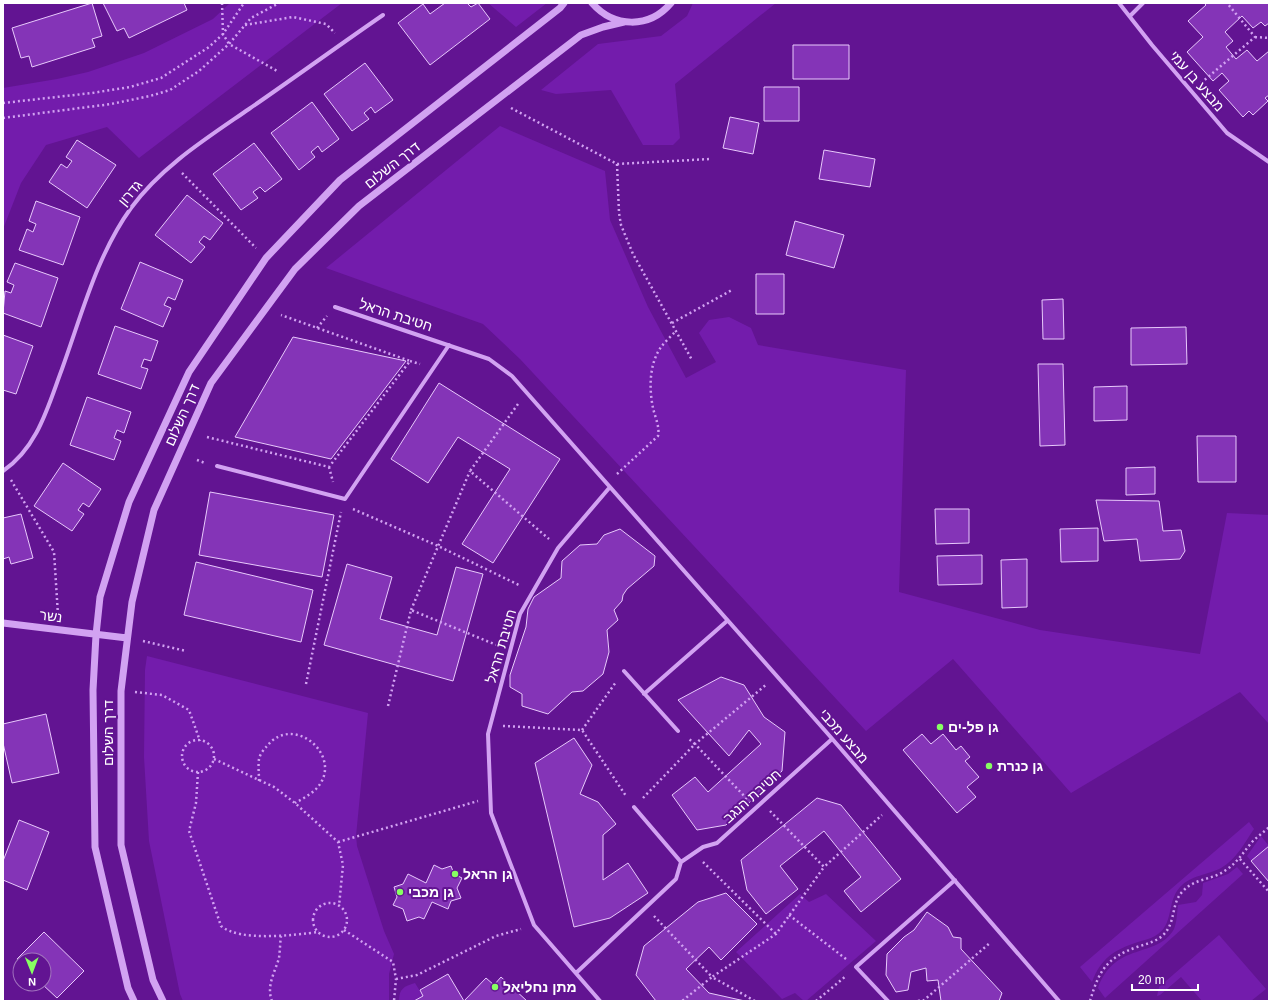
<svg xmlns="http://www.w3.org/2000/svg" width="1272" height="1004" viewBox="0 0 1272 1004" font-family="Helvetica,'Noto Sans Hebrew',sans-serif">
<rect width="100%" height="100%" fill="#621492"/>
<path fill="#731cac" d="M230 3H342L139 158 107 127 46 145 21 183 3 229V88L57 79 88 72 144 53 213 19Z
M488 3H547L516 27Z
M693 3H776L675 84 680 138 673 145H643L611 90 556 94 541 90 598 44 661 36 687 16Z
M500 126 605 171 610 220 648 307 686 378 716 362 699 333 709 320 729 317 751 328 758 345 906 370 899 592 1040 630 1200 654 1227 513 1269 515V724L1240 692 1071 793 953 659 866 731 520 359 483 324 326 268Z
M147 656 368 713 356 836 357 846 384 931 394 954 389 974V1001H183L180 994 149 841 144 757 145 670Z
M1249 822 1254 829C1245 842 1236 860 1221 868 1208 875 1191 875 1180 887 1166 902 1175 925 1155 936 1150 939 1143 940 1138 942 1114 950 1101 958 1092 982L1080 967Z
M1261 836 1269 846 1251 861 1247 856Z
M1237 867 1243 874 1105 998 1098 988C1115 941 1157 959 1174 929 1177 922 1177 912 1178 905L1196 902 1202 895 1203 883 1228 874Z
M800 894 809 902 826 894 876 941 806 1001H804L795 993 782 999 736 952Z
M1219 935 1266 989 1251 1001H1202L1181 977 1160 995 1157 996 1159 987Z
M415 983 423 996 414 1001H399C399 989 404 986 415 983Z"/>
<path fill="#8434b7" stroke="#e8c9fc" d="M92 3 102 36 92 39 95 47 32 67 29 56 21 58 12 28Z
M103 3H184L187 10 129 38 124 28 117 31Z
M445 3H467L471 7 478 3 490 19 430 65 398 23 423 4 430 14Z
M1204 3H1269V23L1265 26 1261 22 1253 28 1242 16 1225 32 1233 41 1226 47 1236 59 1247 50 1257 61 1269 51V95L1265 98 1268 101 1253 115 1249 111 1243 117 1219 90 1229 81 1222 73 1213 81 1187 52 1203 37 1188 21 1206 5Z
M793 45H849V79H793Z
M365 63 393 100 375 113 371 107 364 113 369 119 352 131 324 94Z
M764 87H799V121H764Z
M312 102 339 139 322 152 318 146 311 152 315 157 299 170 271 133Z
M730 117 759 123 753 154 723 148Z
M77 140 116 165 87 208 49 182 61 164 67 168 72 161 66 157Z
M254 143 282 179 265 192 260 187 253 192 258 198 241 210 213 174Z
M824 150 875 159 870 187 819 179Z
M187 195 223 223 210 240 204 236 199 242 205 247 191 263 155 235Z
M36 201 80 217 63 265 19 250 27 229 33 232 36 224 29 221Z
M795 221 844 235 834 268 786 255Z
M140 262 183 280 175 300 168 297 164 305 171 308 163 327 121 309Z
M15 263 58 278 41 327 3 313 5 291 11 293 14 285 7 282Z
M756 274H784V314H756Z
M1063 299 1064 339H1043L1042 300Z
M115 326 158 341 151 361 144 359 141 367 148 369 141 389 98 374Z
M1186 327 1187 364 1131 365V328Z
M3 335 33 346 16 394 3 390Z
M293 337 406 361 331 459 235 437Z
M1038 364H1063L1065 445 1040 446Z
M439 383 560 459 493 563 462 544 510 469 458 437 428 483 391 459Z
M1127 386V420L1094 421V387Z
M87 397 131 412 124 433 117 430 114 438 121 441 114 460 70 445Z
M1197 436H1236V482H1198Z
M63 463 101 489 89 507 83 503 78 510 84 514 72 531 34 506Z
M1155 467V494L1126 495V468Z
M210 492 334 515 322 577 199 555Z
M1096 500 1159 501 1163 531 1181 530 1185 551 1180 559 1140 561 1137 539 1104 541Z
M935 509H969V543L936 544Z
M21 514 33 558 11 564 9 557 3 559V518Z
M1098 528V561L1061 562 1060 529Z
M620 529 655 556 654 566 627 589 623 595 622 601 614 610 618 620 607 630 609 652 603 674 583 691 572 692 548 714 522 706V694L510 687V675L526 627 528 609 534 597 561 578 562 561 580 545 597 544 604 535Z
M982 555V584L938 585 937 556Z
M1027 559V607L1002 608 1001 560Z
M196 562 313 590 301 642 184 615Z
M347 564 392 577 380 619 437 635 456 567 483 574 453 681 324 645Z
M721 677 744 685 764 717 785 732 782 771 726 825 697 830 672 795 695 777 708 792 761 744 749 730 729 756 678 700Z
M46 714 59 773 12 783 3 743V724Z
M922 734 931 744 943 734 956 750 961 746 970 757 965 761 979 777 967 787 976 797 957 813 903 750Z
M574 738 592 765 580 794 598 802 616 824 603 835V880L628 863 648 893 610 918 574 927 535 763Z
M817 798 841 805 901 879 861 912 844 891 861 877 824 831 780 866 798 889 766 914 747 890 741 860Z
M19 820 49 832 27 890 3 880V861Z
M1269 846V882L1251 861Z
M434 865 442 869 451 866 454 874 462 878 457 888 461 898 451 901 448 909 432 902 424 919 419 917 407 921 403 909 393 905 397 897 394 887 403 884 408 874 426 883Z
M726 893 757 924 721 960 709 947 686 969 709 993 745 1001H656L636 975 644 946 698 902Z
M927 912 948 927 953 937 961 938V949L1002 993 999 1001H941L938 980 927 981 926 968 911 972 908 990 896 992 886 975 887 954 904 937 914 930Z
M44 932 84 971 57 998 42 984H44V960H20V963L17 959Z
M448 974 464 1001 486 978 494 985 501 977 527 1001H414L423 996 420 990Z"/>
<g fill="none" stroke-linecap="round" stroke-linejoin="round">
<path stroke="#d2a2f2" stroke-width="2.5" stroke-dasharray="2 3" stroke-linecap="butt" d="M222 3 223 34 229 44 279 72
M245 25 293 17 326 24 335 33
M1255 37 1269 38
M1201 83 1255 37 1227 3
M3 103 92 93 130 87 161 78 209 47 223 34 244 3
M511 108 617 164 710 159
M3 118 111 104 150 96 170 90 199 71 229 44 251 18 279 3
M617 164 619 213 621 225 633 254 692 360
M182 173 256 248
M672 323 732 290
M317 328 327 316
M410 361 420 364
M518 404 470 471 549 539
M207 437 329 467 410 361 281 315
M197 460 205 463
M329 467 333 482
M617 474 658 436C660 427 655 417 653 408 649 389 649 364 661 347 665 342 671 336 676 331
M11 480 54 552 58 615
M353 509 438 546 521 586
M411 610 470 471
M143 641 186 651
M306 684 341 512
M135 692 162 695 189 710 200 741
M388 706 411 610 499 646
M503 726 582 730 626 796
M582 730 616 682
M182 756a16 16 0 1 1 32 0a16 16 0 1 1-32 0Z
M214 759 274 787 295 803 338 842 343 865 339 906
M198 772 196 803 189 831 221 926C240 942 294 935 319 932
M259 781C259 773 258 766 259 759 260 754 264 749 267 746 294 712 346 758 316 789 310 795 302 799 295 803
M643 798 695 744 689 739
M747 799 695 744 767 684
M770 811 824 867 882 815
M338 842 478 801
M1240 859 1269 892
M703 862 776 934
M313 920a17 17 0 1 1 34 0a17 17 0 1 1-34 0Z
M789 915 846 959
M654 916 712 977 682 1001
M344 930 393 962 396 979 394 1001
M396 979 417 975 496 936 521 929
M272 1001C266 986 275 972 279 958 280 951 280 943 281 936
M755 1001 712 977 776 934 824 867
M816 1001 846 976
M918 1001 922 1000
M923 1001 991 942
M1090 1001C1099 971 1106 958 1137 947 1146 944 1155 942 1162 936 1177 923 1170 904 1183 891 1195 878 1213 880 1226 870 1238 862 1244 851 1253 841 1258 836 1264 832 1269 827"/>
<path stroke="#d2a2f2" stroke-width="4" d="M1119 3 1152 45 1227 133 1269 162
M1130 16 1143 3
M335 307 489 359 512 376 828 734 1059 1001
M217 466 345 499 449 345
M3 471C38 447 48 406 62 369 82 314 97 255 131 208 162 166 207 138 249 109 294 78 338 46 383 15
M624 671 678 731
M644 694 727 621
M634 807 681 862
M576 973 676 879 681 862 703 847 717 843 832 739
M600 1001 534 925 491 813 488 734 520 614 558 548 610 487
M888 1001 856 967 955 880"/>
<path stroke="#d2a2f2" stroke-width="7" d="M592 3C614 28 649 29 671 3
M3 623 127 638
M134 1001 128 988 95 847 93 690 96 635 100 597 129 502 189 372 266 258 340 180 560 8 564 3
M163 1001 153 980 121 845V691L132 602 154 510 211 383 295 269 359 206 581 35 603 27 624 22"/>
</g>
<g fill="#87ff62" stroke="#621492" stroke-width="1.5">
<circle cx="940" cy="727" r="4"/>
<circle cx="989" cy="766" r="4"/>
<circle cx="455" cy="874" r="4"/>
<circle cx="400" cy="892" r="4"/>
<circle cx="495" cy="987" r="4"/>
</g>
<g text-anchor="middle" stroke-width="4" stroke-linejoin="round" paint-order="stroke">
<g font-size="14" fill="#fff" stroke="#621492">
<text transform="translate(1197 81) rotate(49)" y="5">מבצע בן עמי</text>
<text transform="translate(392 165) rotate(-38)" y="5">דרך השלום</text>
<text transform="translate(130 193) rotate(-50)" y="5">גדרון</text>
<text transform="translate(396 315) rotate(18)" y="5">חטיבת הראל</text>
<text transform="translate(182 415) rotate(-66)" y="5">דרך השלום</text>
<text transform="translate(51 616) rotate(7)" y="5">נשר</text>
<text transform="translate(501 646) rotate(-74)" y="5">חטיבת הראל</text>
<text transform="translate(108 733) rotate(-90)" y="5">דרך השלום</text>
<text transform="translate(844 736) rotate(49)" y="5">מבצע מכבי</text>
<text transform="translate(752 796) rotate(-42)" y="5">חטיבת הנגב</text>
</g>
<g font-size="14" font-weight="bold" fill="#fff" stroke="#621492" text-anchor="start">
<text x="948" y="732">גן פל-ים</text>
<text x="997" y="771">גן כנרת</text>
<text x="463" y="879">גן הראל</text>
<text x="408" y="897">גן מכבי</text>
<text x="503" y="992">מתן נחליאל</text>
</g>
</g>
<rect width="1272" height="1004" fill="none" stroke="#ffffff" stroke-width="8"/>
<g transform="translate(32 972) rotate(179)"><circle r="19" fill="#621492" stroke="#a172be"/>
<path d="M0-3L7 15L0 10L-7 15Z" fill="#87ff62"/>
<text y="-6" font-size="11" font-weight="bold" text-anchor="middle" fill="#ffffff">N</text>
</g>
<path d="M1132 984v6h66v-6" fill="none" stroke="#ffffff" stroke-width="2"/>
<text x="1138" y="984" font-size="12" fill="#ffffff" stroke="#621492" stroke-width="3" paint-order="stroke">20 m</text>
</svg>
